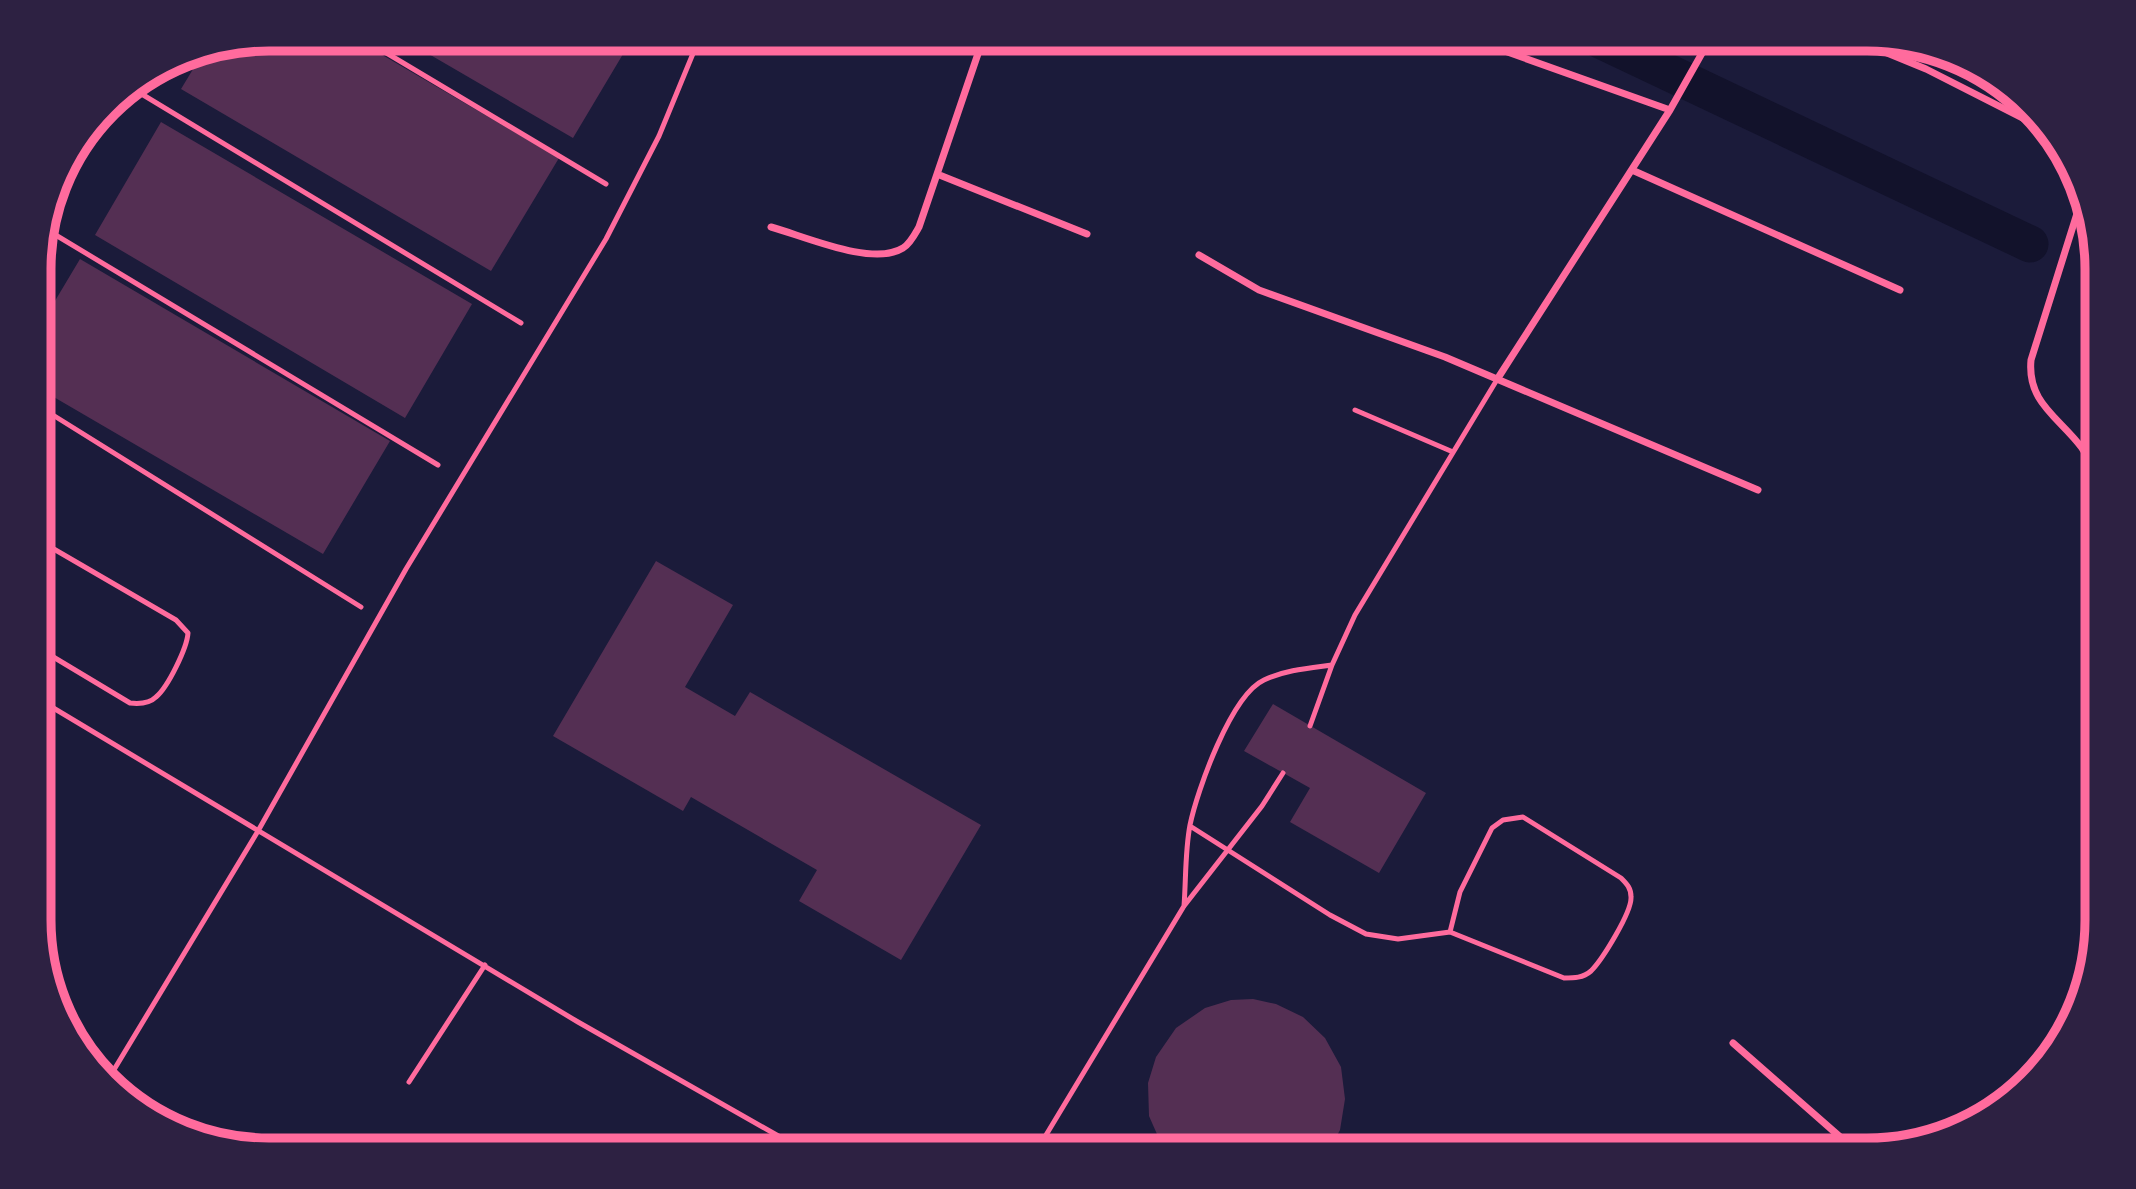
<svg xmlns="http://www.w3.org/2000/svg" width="2136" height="1189" viewBox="0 0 2136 1189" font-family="'Golos Text',sans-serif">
<rect width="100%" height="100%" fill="#1b1b3a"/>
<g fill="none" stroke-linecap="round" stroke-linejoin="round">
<path stroke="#12122b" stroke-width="37" d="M1598 39 2030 244"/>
</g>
<path fill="#542f53" d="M268 39H355L559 158 491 271 181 89 204 51Z
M403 39H632L573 138Z
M161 122 472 304 405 418 95 235Z
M80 259 390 441 323 554 40 389V326Z
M656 561 733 605 685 687 735 716 750 692 981 825 901 960 799 901 817 870 691 797 683 811 553 736Z
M1273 704 1426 793 1379 873 1290 822 1310 788 1244 751Z
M1253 999 1276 1004 1303 1017 1325 1038 1341 1067 1345 1099 1340 1130 1329 1150H1164L1149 1116 1148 1083 1156 1057 1176 1028 1205 1008 1231 1000Z
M1544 1140 1572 1141 1598 1150H1501L1517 1143Z"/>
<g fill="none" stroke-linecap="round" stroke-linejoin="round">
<path stroke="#ff6b9d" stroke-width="5" d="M363 39 606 184
M670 39H672
M130 87 521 323
M53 198 95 124
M44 228 438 465
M40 407 361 607
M1355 410 1453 452
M40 541 176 620 188 633C187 648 168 687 156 697 149 704 139 704 130 703L40 649
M40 700 578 1022 803 1150
M1310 726 1332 665 1355 615 1498 378
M1190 826 1330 915 1366 934 1398 939 1450 932 1564 978C1574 978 1583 978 1591 971 1602 960 1632 912 1631 897 1631 888 1627 884 1621 878L1523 817 1503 820 1492 828 1460 892 1450 932
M1184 906C1186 880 1185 851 1190 825 1197 791 1231 695 1264 680 1285 670 1310 668 1332 665
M109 1078 258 831 406 569 606 239 659 136 699 39
M409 1082 485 965
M1037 1150 1184 906 1262 806 1283 773"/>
<path stroke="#ff6b9d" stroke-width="7" d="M1471 39 1670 110
M1853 39 1926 69 2048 131
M1632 170 1900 290
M937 174 1087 234
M2080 204 2031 360C2027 403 2059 417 2082 448 2093 464 2094 483 2097 501
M771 227C804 236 873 267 903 248 910 244 915 234 919 227L983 39
M1199 255 1259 290 1445 357 1758 490
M1498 378 1670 110 1710 39
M1733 1043 1855 1150"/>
</g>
<path d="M0 0H2136V1189H0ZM269 51H1867A218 218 0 0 1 2085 269V920A218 218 0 0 1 1867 1138H269A218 218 0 0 1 51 920V269A218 218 0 0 1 269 51Z" fill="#2d2142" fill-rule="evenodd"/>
<path fill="none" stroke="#ff6b9d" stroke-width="9" d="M269 51H1867A218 218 0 0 1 2085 269V920A218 218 0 0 1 1867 1138H269A218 218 0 0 1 51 920V269A218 218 0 0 1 269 51Z"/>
</svg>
